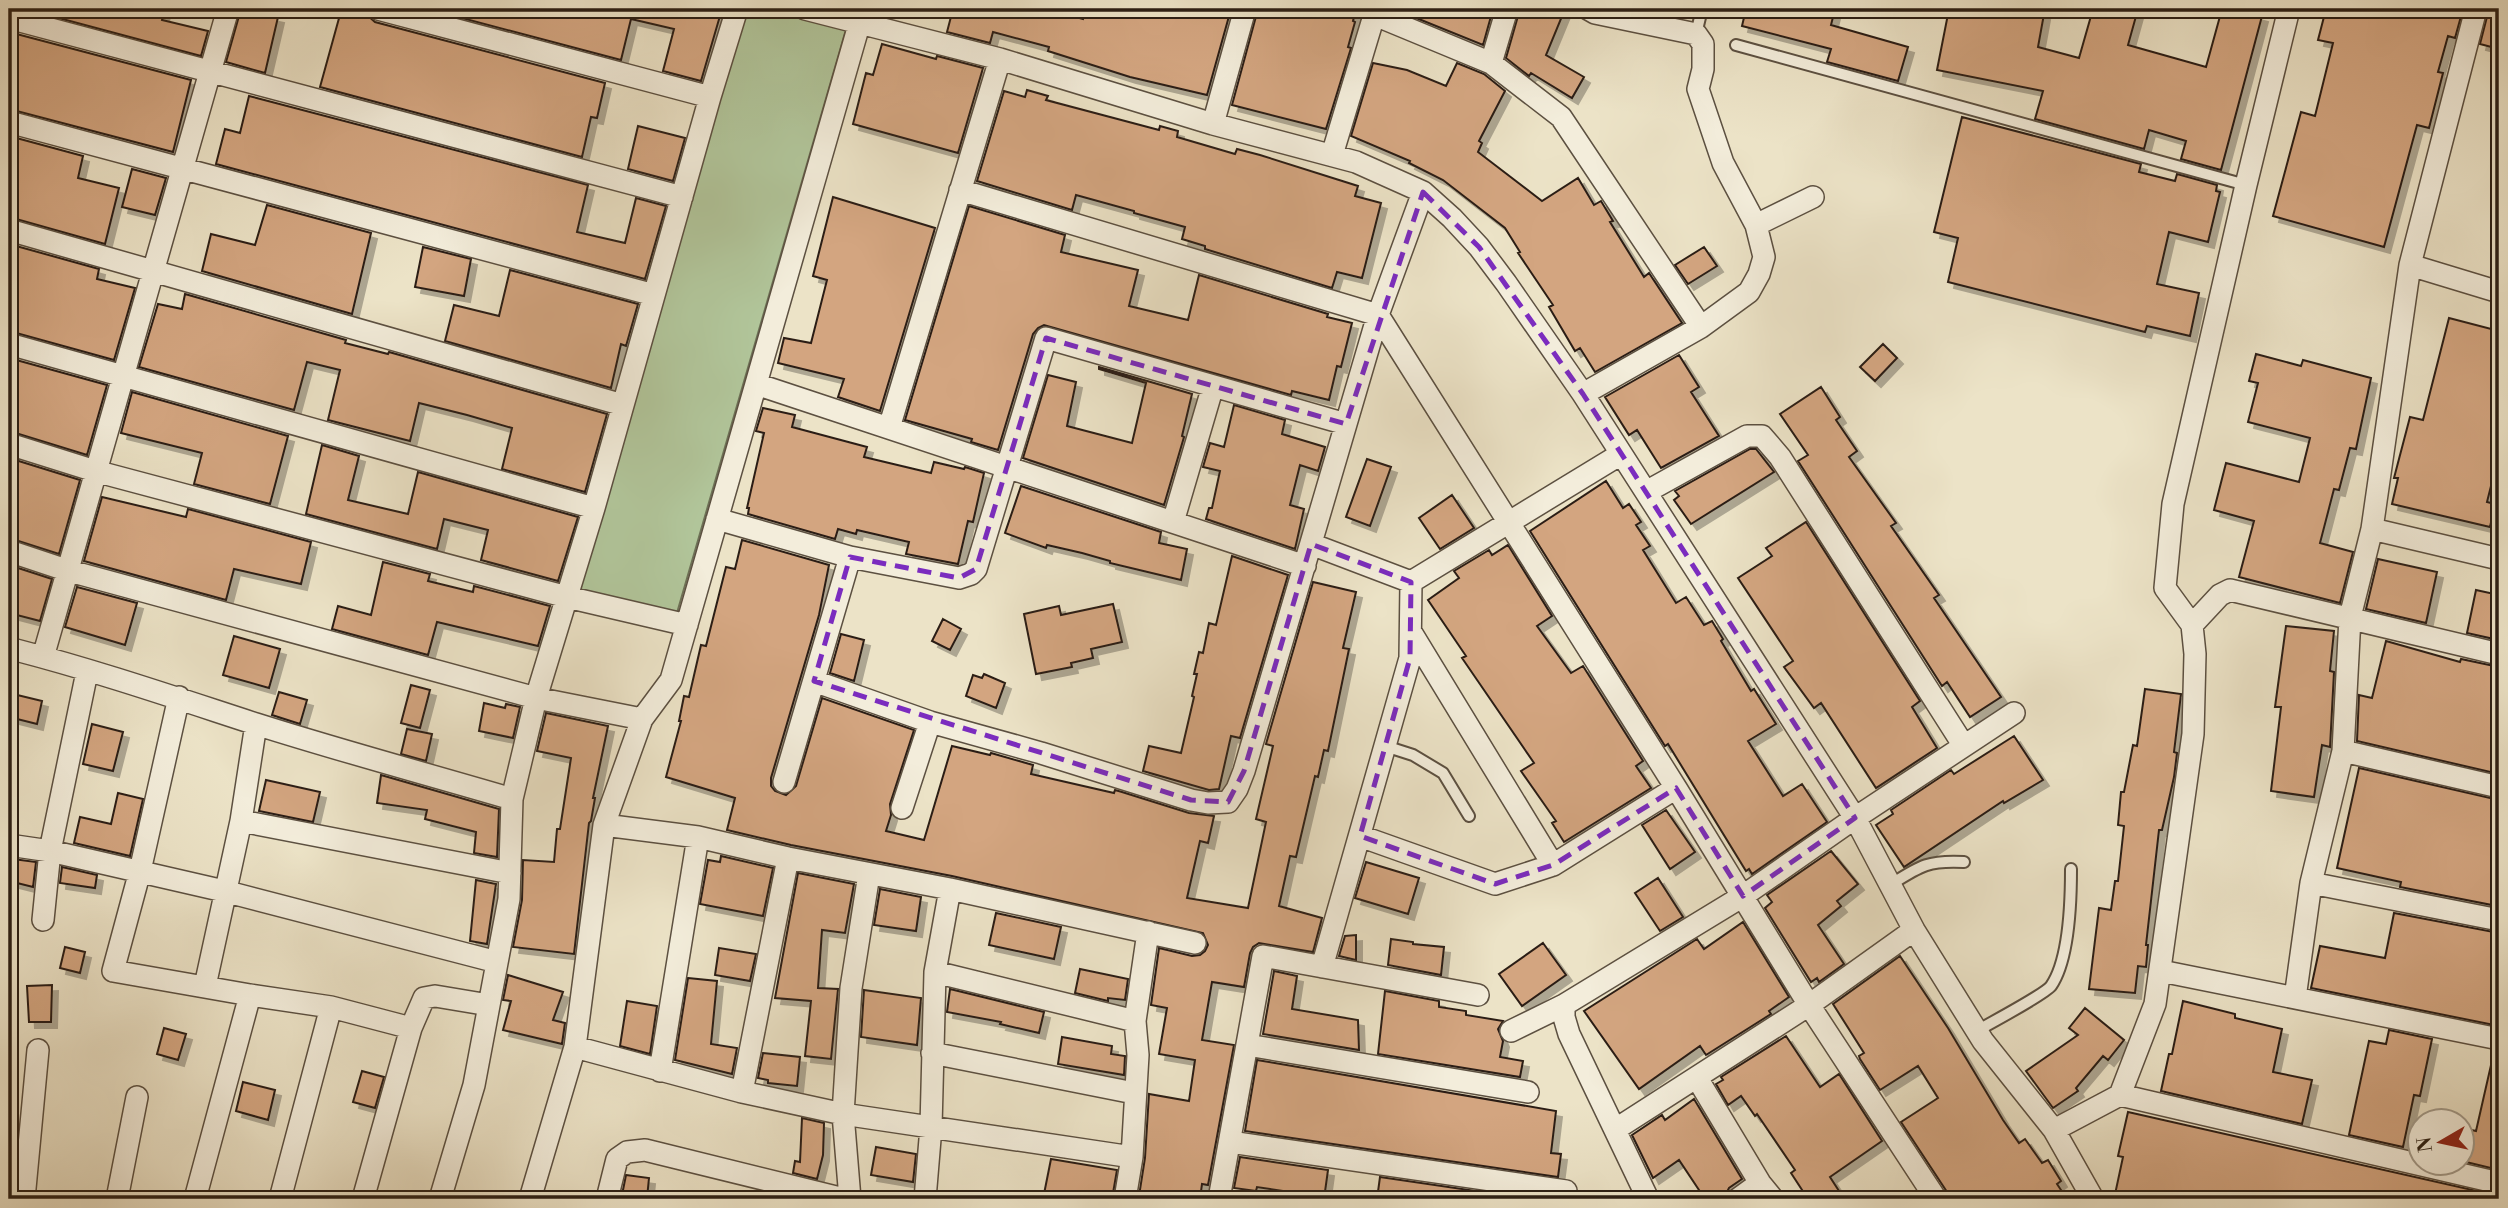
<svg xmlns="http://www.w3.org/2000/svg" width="2508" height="1208" viewBox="0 0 2508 1208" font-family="'Libre Bodoni',serif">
<defs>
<filter id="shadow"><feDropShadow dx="6" dy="6" stdDeviation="0" flood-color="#0004"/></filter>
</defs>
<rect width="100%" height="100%" fill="#ece3c7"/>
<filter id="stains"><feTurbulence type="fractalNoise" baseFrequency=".00286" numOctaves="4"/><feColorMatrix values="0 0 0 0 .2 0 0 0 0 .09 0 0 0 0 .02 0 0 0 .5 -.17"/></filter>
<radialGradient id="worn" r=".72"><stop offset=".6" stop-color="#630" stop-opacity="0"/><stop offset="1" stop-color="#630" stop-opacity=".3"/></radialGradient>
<path fill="#b1c59a" stroke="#6e7257" stroke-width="2" d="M757 9H776L847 26 677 613 579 589 740 19Z"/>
<path fill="#d3a580" stroke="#2c1f14" stroke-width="2" filter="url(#shadow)" d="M25 9H153L164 11 162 20 208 31 201 56Z
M241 9 278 17 265 73 226 62Z
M428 9H722L701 81 663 71 674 29 631 19 621 60Z
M953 9H1047L1083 19 1086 9H1231L1207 95 1130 77 1048 51 1049 47 993 32 990 43 947 32Z
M1258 9H1290L1310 14 1312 9H1356L1353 21 1355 22 1348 47 1351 48 1326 129 1232 105Z
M1394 9H1493L1483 45Z
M1520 9H1565L1546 55 1584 77 1572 98 1531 73 1529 76 1506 58Z
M1746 9H1835L1831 25 1908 47 1898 81 1827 62 1831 49 1742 26Z
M1949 9H2016L2044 14 2038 47 2079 58 2093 9H2138L2128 45 2206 67 2222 9H2235L2262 16 2221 170 2181 159 2186 141 2149 130 2144 149 2035 119 2043 91 1937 70Z
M2326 9H2463L2455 38 2448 36 2438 72 2443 73 2429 128 2417 125 2384 247 2273 216 2301 112 2315 116 2333 43 2318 40Z
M2489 9H2499V49L2480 44Z
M341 11 366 17V14L375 22 605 83 597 118 591 117 582 157 320 87Z
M9 32 191 80 173 152 9 109Z
M882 44 936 59 937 56 983 68 958 153 853 124 866 73 873 75Z
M1373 63 1407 70 1446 86 1457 63 1484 74 1505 91 1479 141 1482 143 1478 152 1542 201 1578 178 1594 205 1601 201 1613 221 1610 222 1644 277 1649 273 1682 323 1595 372 1580 348 1575 351 1549 307 1553 305 1518 253 1520 252 1505 228 1443 180 1409 163 1410 161 1351 136Z
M1027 90 1048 96 1046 100 1159 130 1160 126 1178 131 1177 137 1235 154 1237 149 1260 155 1358 186 1355 196 1381 203 1362 278 1337 272 1332 288 1205 249V246L1182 239 1185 227 1134 213V211L1076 195 1072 210 977 181 1004 91 1025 97Z
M249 96 588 185 577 232 625 243 636 198 666 206 645 279 216 164 225 129 240 133Z
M1962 117 2141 164 2139 172 2175 181 2177 174 2217 185 2216 191 2220 192 2208 242 2169 232 2157 284 2199 293 2190 336 2147 326 2145 332 1948 282 1958 238 1934 232Z
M638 126 685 138 673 181 628 169Z
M9 136 83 156 78 178 119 188 105 244 9 217Z
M132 169 166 178 155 215 122 207Z
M833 197 935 228 880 411 838 397 844 379 778 363 784 338 811 343 827 280 813 276Z
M267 205 371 233 352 314 202 271 211 234 255 245Z
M969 206 1065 235 1061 252 1138 270 1129 306 1188 320 1199 275 1328 314 1327 317 1352 323 1341 367 1337 366 1329 400 1292 391 1291 395 1044 325 1038 328 1033 334 998 450 971 442 972 439 905 420Z
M9 244 99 269 97 279 135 288 114 360 9 331Z
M423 247 471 259 464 296 415 287Z
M1704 247 1717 266 1688 284 1675 265Z
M510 270 638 304 626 346 621 344 611 388 445 341 454 305 499 316Z
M185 294 346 340 345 343 388 354 389 352 607 414 585 492 502 469 512 428 467 415 419 403 410 441 328 420 340 370 307 362 294 410 139 367 158 304 182 309Z
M2449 318 2499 331V412L2493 439 2499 440V454L2487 502 2495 504 2490 527 2392 504 2398 478H2394L2410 417 2423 420Z
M1883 344 1897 358 1875 381 1860 367Z
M2256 354 2301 366 2303 360 2371 378 2356 449 2350 448 2339 490 2334 489 2320 543 2353 552 2340 603 2239 577 2254 521 2214 510 2226 463 2299 482 2310 438 2248 422 2258 383 2249 381Z
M1679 355 1699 387 1691 392 1719 436 1661 468 1637 430 1629 435 1605 397Z
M9 358 107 385 87 455 9 431Z
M1099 367 1192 394 1182 436 1184 437 1164 505 1023 458 1048 375 1076 382 1067 426 1132 443 1146 383 1099 369Z
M1821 387 1840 417 1836 420 1857 451 1849 457 1896 523 1891 526 1939 595 1934 598 2001 697 1970 717 1947 682 1942 686 1798 461 1808 455 1780 414Z
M132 392 288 436 270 504 194 484 202 453 121 433Z
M1234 405 1285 420 1282 434 1325 447 1318 471 1300 465 1290 505 1304 509 1295 549 1206 519 1209 508H1212L1220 471 1203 467 1210 443 1224 447Z
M763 408 795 415 792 427 867 447 864 457 931 473 934 462 964 469 965 467 984 473 973 522 968 521 958 564 906 554 909 542 857 530 856 534 838 529 835 539 748 514 749 508H747L764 433 756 431Z
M322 445 359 456 348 500 408 514 418 472 578 517 558 581 481 560 488 530 444 519 437 549 306 514Z
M1750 449H1756L1774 472 1691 524 1674 500 1679 496 1675 491Z
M9 458 80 480 59 554 9 538Z
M1367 459 1391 467 1370 526 1346 517Z
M1606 481 1623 508 1629 504 1641 522 1636 525 1650 546 1643 550 1676 603 1686 597 1704 625 1712 621 1723 639 1721 641 1751 691 1754 689 1776 724 1748 741 1783 796 1802 784 1827 822 1752 874 1749 869 1746 871 1668 744 1665 746 1530 531Z
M1021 486 1161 532 1159 543 1187 549 1181 580 1110 563V561L1082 553 1047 545 1046 548 1005 533Z
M1452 495 1474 528 1440 549 1419 518Z
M102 497 186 517 188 509 311 542 301 584 234 569 226 600 84 561Z
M1806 522 1920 701 1912 707 1937 748 1876 788 1821 703 1814 708 1784 667 1793 661 1738 578 1772 556 1766 548Z
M742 540 829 565 819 615 771 778V786L775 791 786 795 796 786 822 698 914 730 890 804 891 815 886 831 924 840 952 746 990 755 991 753 1033 765 1031 774 1114 793 1115 790 1122 792 1189 813 1214 816 1208 843 1200 841 1187 898 1248 908 1266 822 1256 819 1273 746 1266 744 1313 582 1356 592 1343 648 1349 649 1328 751 1324 750 1318 777 1315 776 1296 857 1290 856 1279 906 1322 918 1313 952 1259 943 1253 947 1250 953 1244 987 1212 982 1202 1040 1234 1045 1208 1185 1202 1184 1200 1199H1162L1139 1196 1145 1158 1149 1094 1189 1101 1195 1060 1159 1054 1167 1008 1151 1005 1159 948 1192 956 1200 955 1205 951 1208 945 1203 933 952 876 791 845 727 830 735 798 666 777 681 721H679L684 696 689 697 701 645 706 646 726 567 735 569Z
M1508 545 1552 616 1537 626 1571 673 1583 666 1643 761 1636 766 1651 788 1564 842 1552 823 1556 821 1521 771 1534 763 1462 658 1466 656 1428 600 1459 578 1454 571 1489 550 1492 555Z
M1232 556 1288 575 1240 738 1231 736 1219 789 1209 790 1143 771 1149 746 1181 753 1194 697 1192 696 1197 674H1194L1199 652 1203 653 1209 623 1216 625Z
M2378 559 2437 572 2426 623 2366 609Z
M383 562 430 574 428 581 473 592 474 586 550 606 538 646 437 622 428 655 332 629 338 606 371 615Z
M15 567 52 579 40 621 9 613V595Z
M77 587 137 603 125 645 65 627Z
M2476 590 2499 595V614L2494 639 2467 633Z
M1113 604 1122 642 1091 649 1093 658 1071 663 1072 667 1036 674 1024 614 1059 606 1061 615Z
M943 619 961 629 950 650 932 641Z
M2286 626 2334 631 2330 671 2334 672 2330 747 2322 745 2314 797 2271 791 2281 707H2275Z
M841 634 864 640 854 681 830 673Z
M234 636 280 649 269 688 223 675Z
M2386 641 2460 662 2461 659 2499 667V774L2357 741 2359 695 2372 698Z
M984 674 1005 683 996 708 966 696 973 675 982 678Z
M411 685 430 690 420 728 401 723Z
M2145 689 2181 694 2174 752 2177 753 2174 777 2162 830H2159L2146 945H2148L2146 967 2138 966 2135 993 2089 989 2099 908 2111 910 2115 881H2118L2124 826 2118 825 2121 792H2124L2133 745 2137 746Z
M279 692 307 700 300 724 272 715Z
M9 693 42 701 37 724 9 717Z
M484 703 505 708 506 704 520 707 513 738 479 731Z
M546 713 608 726 593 798H595L591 821 589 823 574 954 513 947 522 900 523 860 554 862 557 829H560L571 758 537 751Z
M92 724 123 732 113 771 83 764Z
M407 729 432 734 426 761 401 754Z
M2014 736 2043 780 2004 803 2003 801 1904 867 1876 825 1893 814 1891 810 1951 770 1954 774Z
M2359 768 2499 800V875L2492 905 2400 887 2401 882 2337 868Z
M381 775 499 809 497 857 474 853 476 832 425 819 427 810 377 803Z
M266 780 320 792 313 822 259 811Z
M118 793 143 799 130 856 74 843 80 817 111 824Z
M1666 810 1695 852 1670 869 1642 825Z
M1831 851 1858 884 1837 901 1841 906 1818 925 1844 964 1819 982 1817 978 1811 982 1765 908 1772 902 1767 895Z
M721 856 773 868 763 916 700 904 708 860 720 862Z
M13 859 36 862 33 887 9 881Z
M1366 862 1419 878 1408 914 1355 898Z
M62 867 97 875 95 888 60 883Z
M798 873 854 884 845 933 822 930 818 988 838 989 831 1059 805 1056 811 1001 775 998Z
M1658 878 1683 917 1660 931 1635 893Z
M476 880 496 884 487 944 470 941Z
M880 889 921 897 916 931 874 925Z
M996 913 1061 927 1054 959 989 945Z
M2394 913 2499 933V1026L2311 988 2320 946 2385 958Z
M1743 922 1789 997 1769 1011 1771 1014 1706 1055 1700 1046 1639 1089 1584 1011 1697 939 1704 949Z
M1356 935V960L1339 956 1345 936Z
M1391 939 1413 942V944L1444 947 1441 975 1388 965Z
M1543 943 1566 975 1522 1006 1499 974Z
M65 947 85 952 80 973 60 968Z
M719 948 756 954 750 981 715 975Z
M1900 956 1948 1028 2003 1120 2019 1143 2025 1139 2042 1163 2048 1160 2061 1181 2057 1184 2067 1199H1949L1947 1192 1901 1122 1938 1098 1918 1066 1880 1090 1860 1059 1859 1056 1864 1053 1833 1004Z
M1080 969 1128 979 1125 1000 1108 998V1001L1075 993Z
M1274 971 1297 976 1292 1009 1358 1020 1359 1050 1263 1034Z
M508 975 563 992 553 1020 565 1023 562 1044 503 1030 511 1001 503 1000Z
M688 978 717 981 711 1044 737 1048 732 1074 675 1060Z
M52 985 51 1022H29L27 986Z
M950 989 1044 1012 1039 1033 1000 1024 1001 1022 947 1012Z
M864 990 921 998 917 1045 861 1037Z
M1385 991 1439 1001V1007L1466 1011V1015L1503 1021 1498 1029 1503 1041 1500 1057 1523 1061 1520 1077 1378 1054Z
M627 1001 657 1006 650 1054 620 1046Z
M2183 1001 2235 1014V1018L2282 1029 2273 1072 2312 1080 2302 1124 2161 1091 2169 1054H2172Z
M2085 1008 2124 1040 2108 1060 2103 1056 2076 1088 2078 1091 2053 1108 2026 1071 2078 1035 2069 1028Z
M164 1028 186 1034 178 1060 157 1054Z
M2389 1030 2432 1039 2420 1096 2414 1095 2403 1147 2349 1135 2369 1041 2386 1044Z
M1786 1036 1820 1087 1839 1074 1882 1141 1830 1177 1839 1191 1827 1199H1808L1791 1173 1795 1170 1757 1114 1755 1116 1741 1096 1728 1105 1716 1084 1723 1080 1721 1077Z
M1062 1037 1112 1046 1111 1054 1125 1056 1124 1075 1058 1064Z
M763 1053 800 1057 797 1086 768 1083V1080L758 1078Z
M1257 1060 1556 1111 1551 1153 1561 1154 1558 1177 1245 1131Z
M2491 1065 2499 1066V1170L2462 1161 2467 1129 2476 1131Z
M362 1071 384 1077 375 1108 353 1102Z
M243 1082 275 1090 268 1120 236 1111Z
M1694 1099 1742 1179 1729 1188 1726 1194 1718 1199H1705L1679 1160 1653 1178 1632 1135 1662 1115 1665 1120Z
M2128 1112 2499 1196V1199H2114L2123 1157 2118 1156Z
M802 1118 824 1123 823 1155 817 1179 793 1173 795 1161 800 1162Z
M876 1147 916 1154 913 1182 871 1175Z
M1240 1157 1328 1170 1324 1199 1296 1197 1297 1193 1257 1187 1256 1191 1234 1188Z
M1051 1159 1117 1170 1112 1199H1043Z
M626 1175 649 1178 647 1198 622 1195Z
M1380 1177 1510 1196 1509 1199H1377Z"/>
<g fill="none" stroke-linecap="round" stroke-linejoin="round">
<defs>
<path id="service" d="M1696 34 1702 9
M1736 45 2246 185
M1385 746 1413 755 1443 773 1469 816
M1890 885C1920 866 1928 860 1964 862
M1977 1031C1990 1023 2044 995 2051 986 2069 960 2071 900 2071 869"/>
<path id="minor" d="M378 9 710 97
M805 9 1000 59 1213 124 1356 162 1423 192 1452 218 1479 247 1506 283 1583 394 1855 818 1914 930 1983 1041 2054 1130 2093 1199
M1375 15 1491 63 1561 117 1701 327
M9 18 682 197
M1491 63 1507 9
M9 122 654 295
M1213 124 1245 9
M1332 155 1376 9
M960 190 1378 315 1676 788 1809 1005 1936 1199
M1756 225 1813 197
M9 230 623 405
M2410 265 2499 292
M9 344 594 508
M756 384 1305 566
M1583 394 1701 327 1749 292 1759 274 1764 257 1756 225 1723 163 1698 89 1703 69V44L1696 34 1595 13 1588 9
M889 428 1000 59
M9 444 95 471 567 597 687 625
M1646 492 1747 436H1762L1780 457 1964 746
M717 519 850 557 959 578 971 574 976 569 1046 338 1346 424
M1173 522 1213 386
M2372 529 2499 559
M1311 544 1411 582
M9 551 66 570 536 698 642 719
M2192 625 2220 595 2230 590 2499 654
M1411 632 1553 865
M9 654 16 650C97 671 176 698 256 724 341 751 427 774 512 799
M43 657 228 9
M814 681 930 722 1041 753 1191 800 1208 803 1228 802 1237 789 1244 771 1378 315 1423 192
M179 697 140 871 113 971 250 995
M2343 751 2499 787
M784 782 850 557
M902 808 930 722
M241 821 510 873
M604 825 698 837 788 858 950 889 1195 943
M1360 836 1495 884 1553 865 1676 788
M9 845 50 851 224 891 497 962
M2311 883 2499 920
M43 920 50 851 87 672
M1322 967 1410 658 1411 582 1621 454
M2161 971 2499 1039
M935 972 1135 1021
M205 986 241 821 256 724
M2295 998 2311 883 2343 751 2350 617 2372 529 2410 265 2476 9
M1511 1031 1564 1005
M1247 1045 1528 1092
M575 1047 742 1092 843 1114 1132 1157
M932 1053 1134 1093
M660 1071 698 837
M1697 1078 1760 1183 1773 1199
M742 1092 788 858
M2120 1095 2499 1183
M1616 1129 1809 1005 1914 930
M2054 1130 2120 1095 2155 1004 2193 734 2195 654 2192 625 2165 588 2173 504 2246 185 2289 9
M1230 1142 1566 1191
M24 1199 38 1050
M117 1199 137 1097
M195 1199 250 995 331 1007 411 1028
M280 1199 331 1007
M363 1199 411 1028 424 998 435 996 489 1005
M440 1199 474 1085 509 899 512 799 536 698 594 508 710 97 737 9
M530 1199 575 1047 604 825 642 719 671 680 863 11
M607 1199 617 1159 627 1152 645 1150 844 1199
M850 1199 843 1114 851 988 869 874
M925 1199 931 1127 935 972 950 889
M1125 1199 1132 1157 1138 1055 1135 1021 1148 932
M1219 1199 1263 956 1478 995
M1648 1199 1569 1034 1564 1017V1005L1743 896 1855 818 2014 713
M1738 1199 1760 1183"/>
</defs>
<use href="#service" stroke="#5c5041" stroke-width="14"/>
<use href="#minor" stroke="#5c5041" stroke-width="24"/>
<use href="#service" stroke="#f3eddb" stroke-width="10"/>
<use href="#minor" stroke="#f3eddb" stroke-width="21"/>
</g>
<path fill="none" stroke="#7b2cbf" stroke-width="5" stroke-dasharray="14 9" stroke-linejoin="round" d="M1423 192 1479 247 1583 394 1855 818 1743 896 1676 788 1553 865 1495 884 1360 836 1410 658 1411 582 1311 544 1244 771 1228 802 1191 800 814 681 850 557 959 578 976 569 1046 338 1346 424Z"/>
<rect width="2508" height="1208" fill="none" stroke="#ece3c7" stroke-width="35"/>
<rect x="10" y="10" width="2487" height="1187" fill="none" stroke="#2c1f14" stroke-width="3.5"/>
<rect x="18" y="18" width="2473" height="1173" fill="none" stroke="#2c1f14" stroke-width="2"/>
<g transform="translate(2441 1142) rotate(261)"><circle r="33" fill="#f3eddb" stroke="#a39b8b" stroke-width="2"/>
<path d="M0-5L12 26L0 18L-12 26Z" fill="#8f2418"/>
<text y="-10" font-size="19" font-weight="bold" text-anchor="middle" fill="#2c1f14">N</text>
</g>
<rect width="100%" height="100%" filter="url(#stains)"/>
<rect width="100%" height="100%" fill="url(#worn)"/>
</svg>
